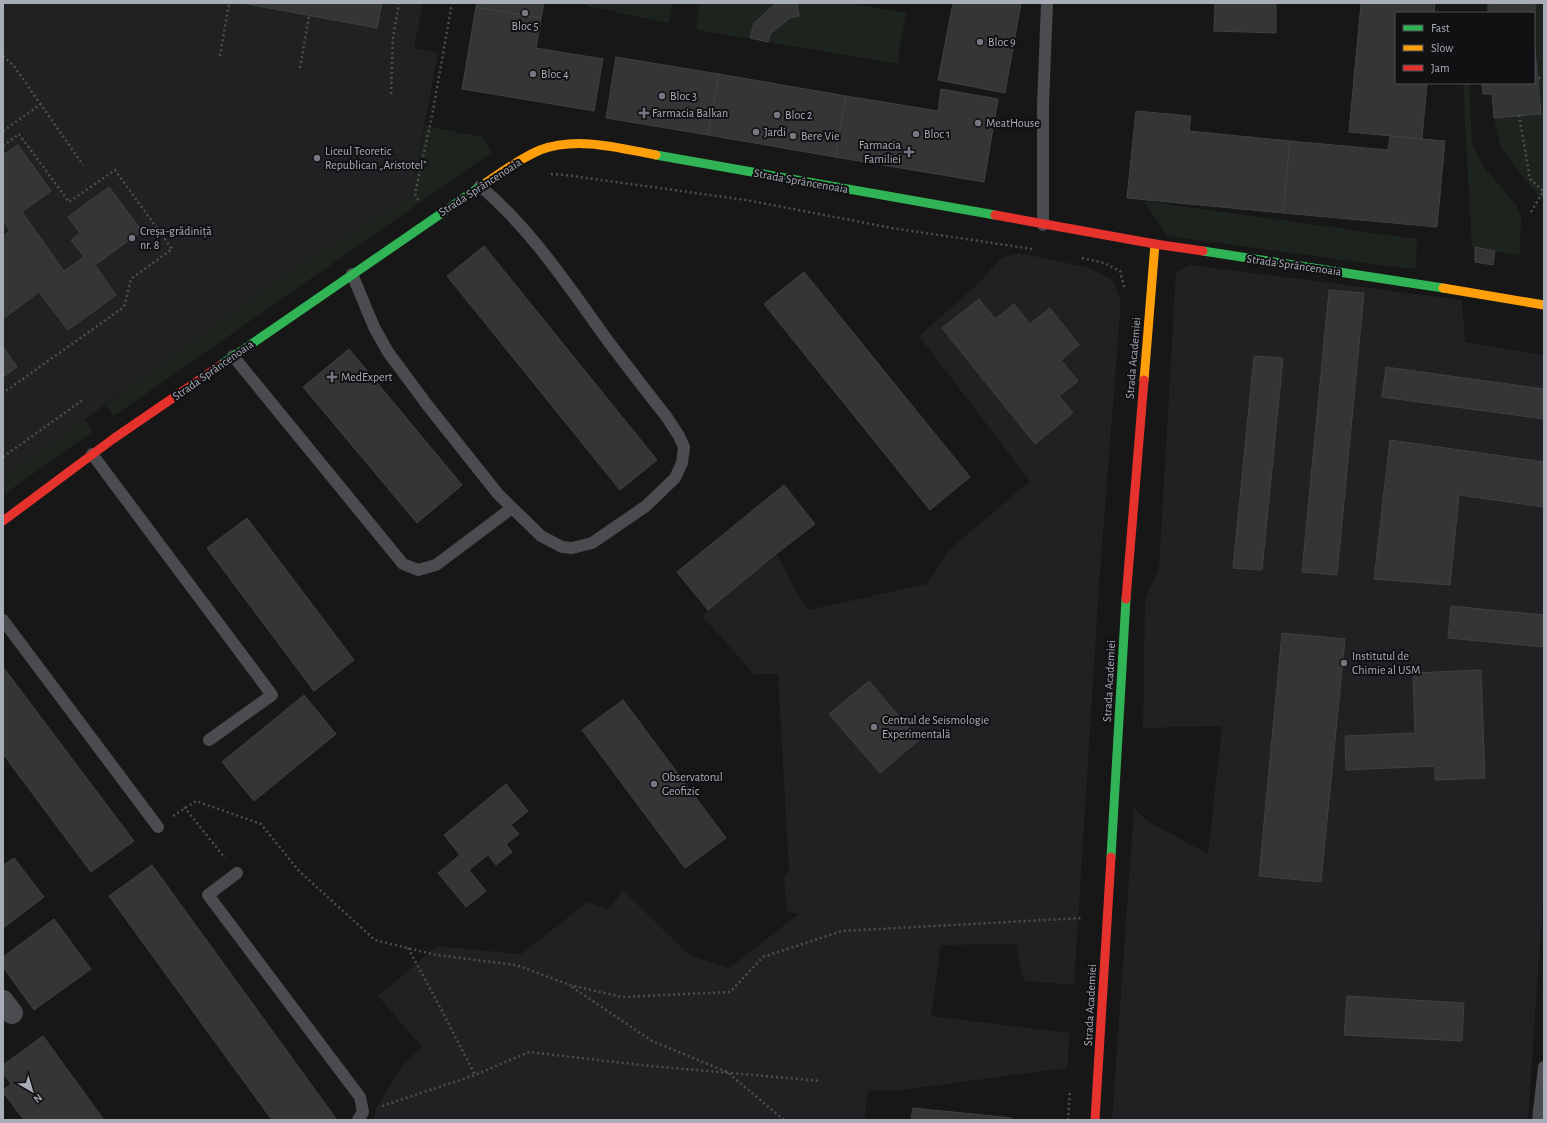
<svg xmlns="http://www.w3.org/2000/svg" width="1547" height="1123" viewBox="0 0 1547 1123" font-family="'Alegreya Sans',sans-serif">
<rect width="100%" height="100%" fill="#171717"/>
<path fill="#212123" d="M3 3H423L414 48 438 53 411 196 290 271 3 478Z
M1019 253 1090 268 1112 280 1121 301 1099 585 1074 985 1024 981 1016 944 941 945 931 1016 1070 1033 1067 1068 893 1091H868L864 1120H374L376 1108 404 1064 422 1047 378 996 437 946 521 954 588 902 609 909 623 890 689 955 729 968 799 914 787 912 784 876 789 871 778 674H754L703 617 708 610 677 572 746 516 776 554 799 596 808 610 927 584 948 551 1030 481 919 336 979 283 1001 258Z
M1191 265 1462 300 1465 342 1544 355V883L1528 1120H1112L1134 808 1149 822 1208 854 1222 726 1143 728 1145 600 1159 567 1176 272Z"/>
<path fill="#1d241e" d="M588 3H673L669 23 587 6Z
M700 3H849L906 13 897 64 698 30 696 25Z
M1536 3H1544V202L1522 176 1501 147 1494 118 1541 114 1534 37Z
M1463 83H1469L1472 144 1483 166 1517 206 1521 217 1520 256 1472 247Z
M425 126 483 137 491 153 114 416 105 405 290 271 411 196Z
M1144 201 1417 239 1416 268 1409 269 1167 236Z
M85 419 92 432 3 495V478Z"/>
<path fill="#353536" stroke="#3f4043" d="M242 3H382L377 28Z
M477 3H544L541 18 476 7Z
M776 3H797L799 16 790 18 770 34 768 42 750 38 754 23Z
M953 3H1021L1005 93 938 80Z
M1215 3H1276V33L1214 31Z
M1361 3H1435L1434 13H1396V83H1427L1422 139 1349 132Z
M1488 3H1536L1534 21V13H1488Z
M476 7 541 18 536 48 603 59 594 111 462 89Z
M1534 37 1541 114 1494 118 1492 94H1483L1482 83H1534Z
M616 57 719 74 708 135 606 118Z
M719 74 846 96 835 157 708 135Z
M941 89 998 99 984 182 835 157 846 96 938 111Z
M1136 111 1191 116 1189 131 1290 141 1283 213 1127 198Z
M1390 136 1445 141 1437 227 1283 213 1290 141 1388 150Z
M18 145 51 191 22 212 64 271 84 257 71 240 80 233 68 217 109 187 142 231 95 265 116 295 68 330 39 292 3 319V236L10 231 3 221V155Z
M484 246 657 460 620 490 447 276Z
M1475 247 1495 251 1493 265 1475 262Z
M804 272 970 477 930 510 764 304Z
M1329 290 1364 293 1337 575 1302 572Z
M979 299 995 319 1014 304 1030 324 1050 308 1079 345 1061 360 1078 381 1059 396 1073 413 1035 444 942 328Z
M3 347 17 367 3 377Z
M349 349 462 485 417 523 303 387Z
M1254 356 1283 358 1262 570 1233 568Z
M1386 367 1544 389V419L1382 397Z
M1390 440 1544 462V507L1459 495 1450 585 1374 579Z
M784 485 815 524 776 554 708 610 677 572Z
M247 518 354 660 314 691 207 548Z
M1451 606 1544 615V647L1448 638Z
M1282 633 1345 639 1321 882 1259 876Z
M3 667 134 841 91 872 3 754Z
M1481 670 1485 778 1435 780V766L1346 770 1345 736 1415 733 1413 673Z
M869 681 919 740 880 773 829 714Z
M304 695 336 734 254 801 222 762Z
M623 700 726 838 685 868 582 730Z
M506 784 528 811 511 825 519 834 506 844 512 852 496 865 488 855 469 870 486 891 466 907 438 873 460 855 444 835Z
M14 858 44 897 3 928V865Z
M152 865 337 1120H272L109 896Z
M54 919 91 969 34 1010 3 967V957Z
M1347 996 1464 1003 1462 1041 1344 1035Z
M43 1036 104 1120H24L3 1092V1090L11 1084 3 1073V1065Z
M913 1108 1012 1118V1120H911Z"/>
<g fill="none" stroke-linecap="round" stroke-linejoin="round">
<path stroke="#4d4e52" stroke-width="2.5" stroke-dasharray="2 3" stroke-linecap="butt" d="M3 56 14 66 83 165
M220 56 229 3
M300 68 309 16
M1538 78H1544
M391 94 393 37 399 3
M1519 115 1530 179 1543 191
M3 131 41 104
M3 146 19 134 69 202 115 170 172 249 131 279 124 307 3 393
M551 174 565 175 746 200 892 228 1032 249
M418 200 415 194 432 116 452 3
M1531 212 1544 190
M1082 258 1104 263 1120 271 1125 290
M3 457 84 399
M184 807 225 858
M173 816 196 801 261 824 299 871 375 940 436 955 516 965 570 985 622 997 730 992 763 957 842 931 1082 918
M408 948 440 1007 475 1075
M572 987 652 1041 727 1072 784 1120
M382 1106 475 1075 529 1052 650 1066 821 1081
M1068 1120 1070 1090"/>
<path stroke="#4b4c50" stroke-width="12" d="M1043 225V105L1047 3
M352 274 374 327 388 352 428 406 498 494 541 536 562 547 572 548 592 543 646 506 675 478 682 463 684 447 679 436 666 416C646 391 627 366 608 341 569 287 532 230 480 186
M233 356 403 564 418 570 436 565 512 508
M92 454 272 695 209 740
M3 620 158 827
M237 873 208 895 360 1097 363 1112 358 1120
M1538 1120 1544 1067"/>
<path stroke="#4b4c50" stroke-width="22" d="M3 1001 12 1013"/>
<path stroke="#30b455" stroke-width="9" d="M656 155 995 215
M1203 251 1443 288
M221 365 487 182
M1111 857 1126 599"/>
<path stroke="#ff9f0a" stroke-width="9" d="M487 182C503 171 521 158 540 150 577 136 619 148 656 155
M1443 288 1544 305
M1144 380 1155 244"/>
<path stroke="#e5322d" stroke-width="9" d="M995 215 1155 244 1203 251
M3 521 113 439 221 365
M1126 599 1144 380
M1095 1120 1111 857"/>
</g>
<g fill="#757880" stroke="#111113" stroke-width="1.5">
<circle cx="525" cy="13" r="4"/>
<circle cx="980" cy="42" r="4"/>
<circle cx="533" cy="74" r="4"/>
<circle cx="662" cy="96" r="4"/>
<path d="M642 107h4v4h4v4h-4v4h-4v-4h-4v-4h4z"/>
<circle cx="777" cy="115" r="4"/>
<circle cx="978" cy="123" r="4"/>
<circle cx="756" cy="132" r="4"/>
<circle cx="916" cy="134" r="4"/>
<circle cx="793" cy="136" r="4"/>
<path d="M907 146h4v4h4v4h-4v4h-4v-4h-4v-4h4z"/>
<circle cx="317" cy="158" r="4"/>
<circle cx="132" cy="238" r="4"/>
<path d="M330 371h4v4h4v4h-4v4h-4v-4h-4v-4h4z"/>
<circle cx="1344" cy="663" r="4"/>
<circle cx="874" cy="727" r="4"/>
<circle cx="654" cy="784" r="4"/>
</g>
<g text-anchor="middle" stroke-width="4" stroke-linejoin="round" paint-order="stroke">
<g font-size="12" fill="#a8adb8" stroke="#111113" text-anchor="start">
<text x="525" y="30" text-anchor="middle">Bloc 5</text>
<text x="988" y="46">Bloc 9</text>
<text x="541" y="78">Bloc 4</text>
<text x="670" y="100">Bloc 3</text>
<text x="652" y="117">Farmacia Balkan</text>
<text x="785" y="119">Bloc 2</text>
<text x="986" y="127">MeatHouse</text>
<text x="764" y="136">Jardi</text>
<text x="924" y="138">Bloc 1</text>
<text x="801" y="140">Bere Vie</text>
<text x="901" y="149" text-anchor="end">Farmacia<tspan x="901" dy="14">Familiei</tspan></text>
<text x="325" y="155">Liceul Teoretic<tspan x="325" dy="14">Republican „Aristotel”</tspan></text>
<text x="140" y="235">Creșa-grădiniță<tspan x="140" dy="14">nr. 8</tspan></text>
<text x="341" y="381">MedExpert</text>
<text x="1352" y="660">Institutul de<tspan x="1352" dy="14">Chimie al USM</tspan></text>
<text x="882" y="724">Centrul de Seismologie<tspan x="882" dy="14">Experimentală</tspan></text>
<text x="662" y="781">Observatorul<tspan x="662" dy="14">Geofizic</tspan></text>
</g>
<g font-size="12" fill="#a8adb8" stroke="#111113">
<text transform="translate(801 181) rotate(10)" y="4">Strada Sprâncenoaia</text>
<text transform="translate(480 187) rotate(-33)" y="4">Strada Sprâncenoaia</text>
<text transform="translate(1294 265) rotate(8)" y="4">Strada Sprâncenoaia</text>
<text transform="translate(1133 358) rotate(-85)" y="4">Strada Academiei</text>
<text transform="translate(213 370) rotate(-35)" y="4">Strada Sprâncenoaia</text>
<text transform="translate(1109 681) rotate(-87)" y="4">Strada Academiei</text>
<text transform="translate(1090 1005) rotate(-87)" y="4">Strada Academiei</text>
</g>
</g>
<rect width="1547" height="1123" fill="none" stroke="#a8adb8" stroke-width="8"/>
<rect x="1395" y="12" width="140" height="72" fill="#111113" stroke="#4d4f55"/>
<rect x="1403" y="25" width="20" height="6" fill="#30b455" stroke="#4d4f55"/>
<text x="1431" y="32" font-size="12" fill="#a8adb8">Fast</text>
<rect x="1403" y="45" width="20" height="6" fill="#ff9f0a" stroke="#4d4f55"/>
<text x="1431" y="52" font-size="12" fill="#a8adb8">Slow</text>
<rect x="1403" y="65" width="20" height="6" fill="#e5322d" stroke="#4d4f55"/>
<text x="1431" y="72" font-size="12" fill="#a8adb8">Jam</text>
<g transform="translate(32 1091) rotate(142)" stroke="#111113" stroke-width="3" paint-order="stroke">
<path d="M0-3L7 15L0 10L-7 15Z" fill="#a8adb8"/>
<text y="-6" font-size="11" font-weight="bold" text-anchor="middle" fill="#a8adb8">N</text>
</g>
</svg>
